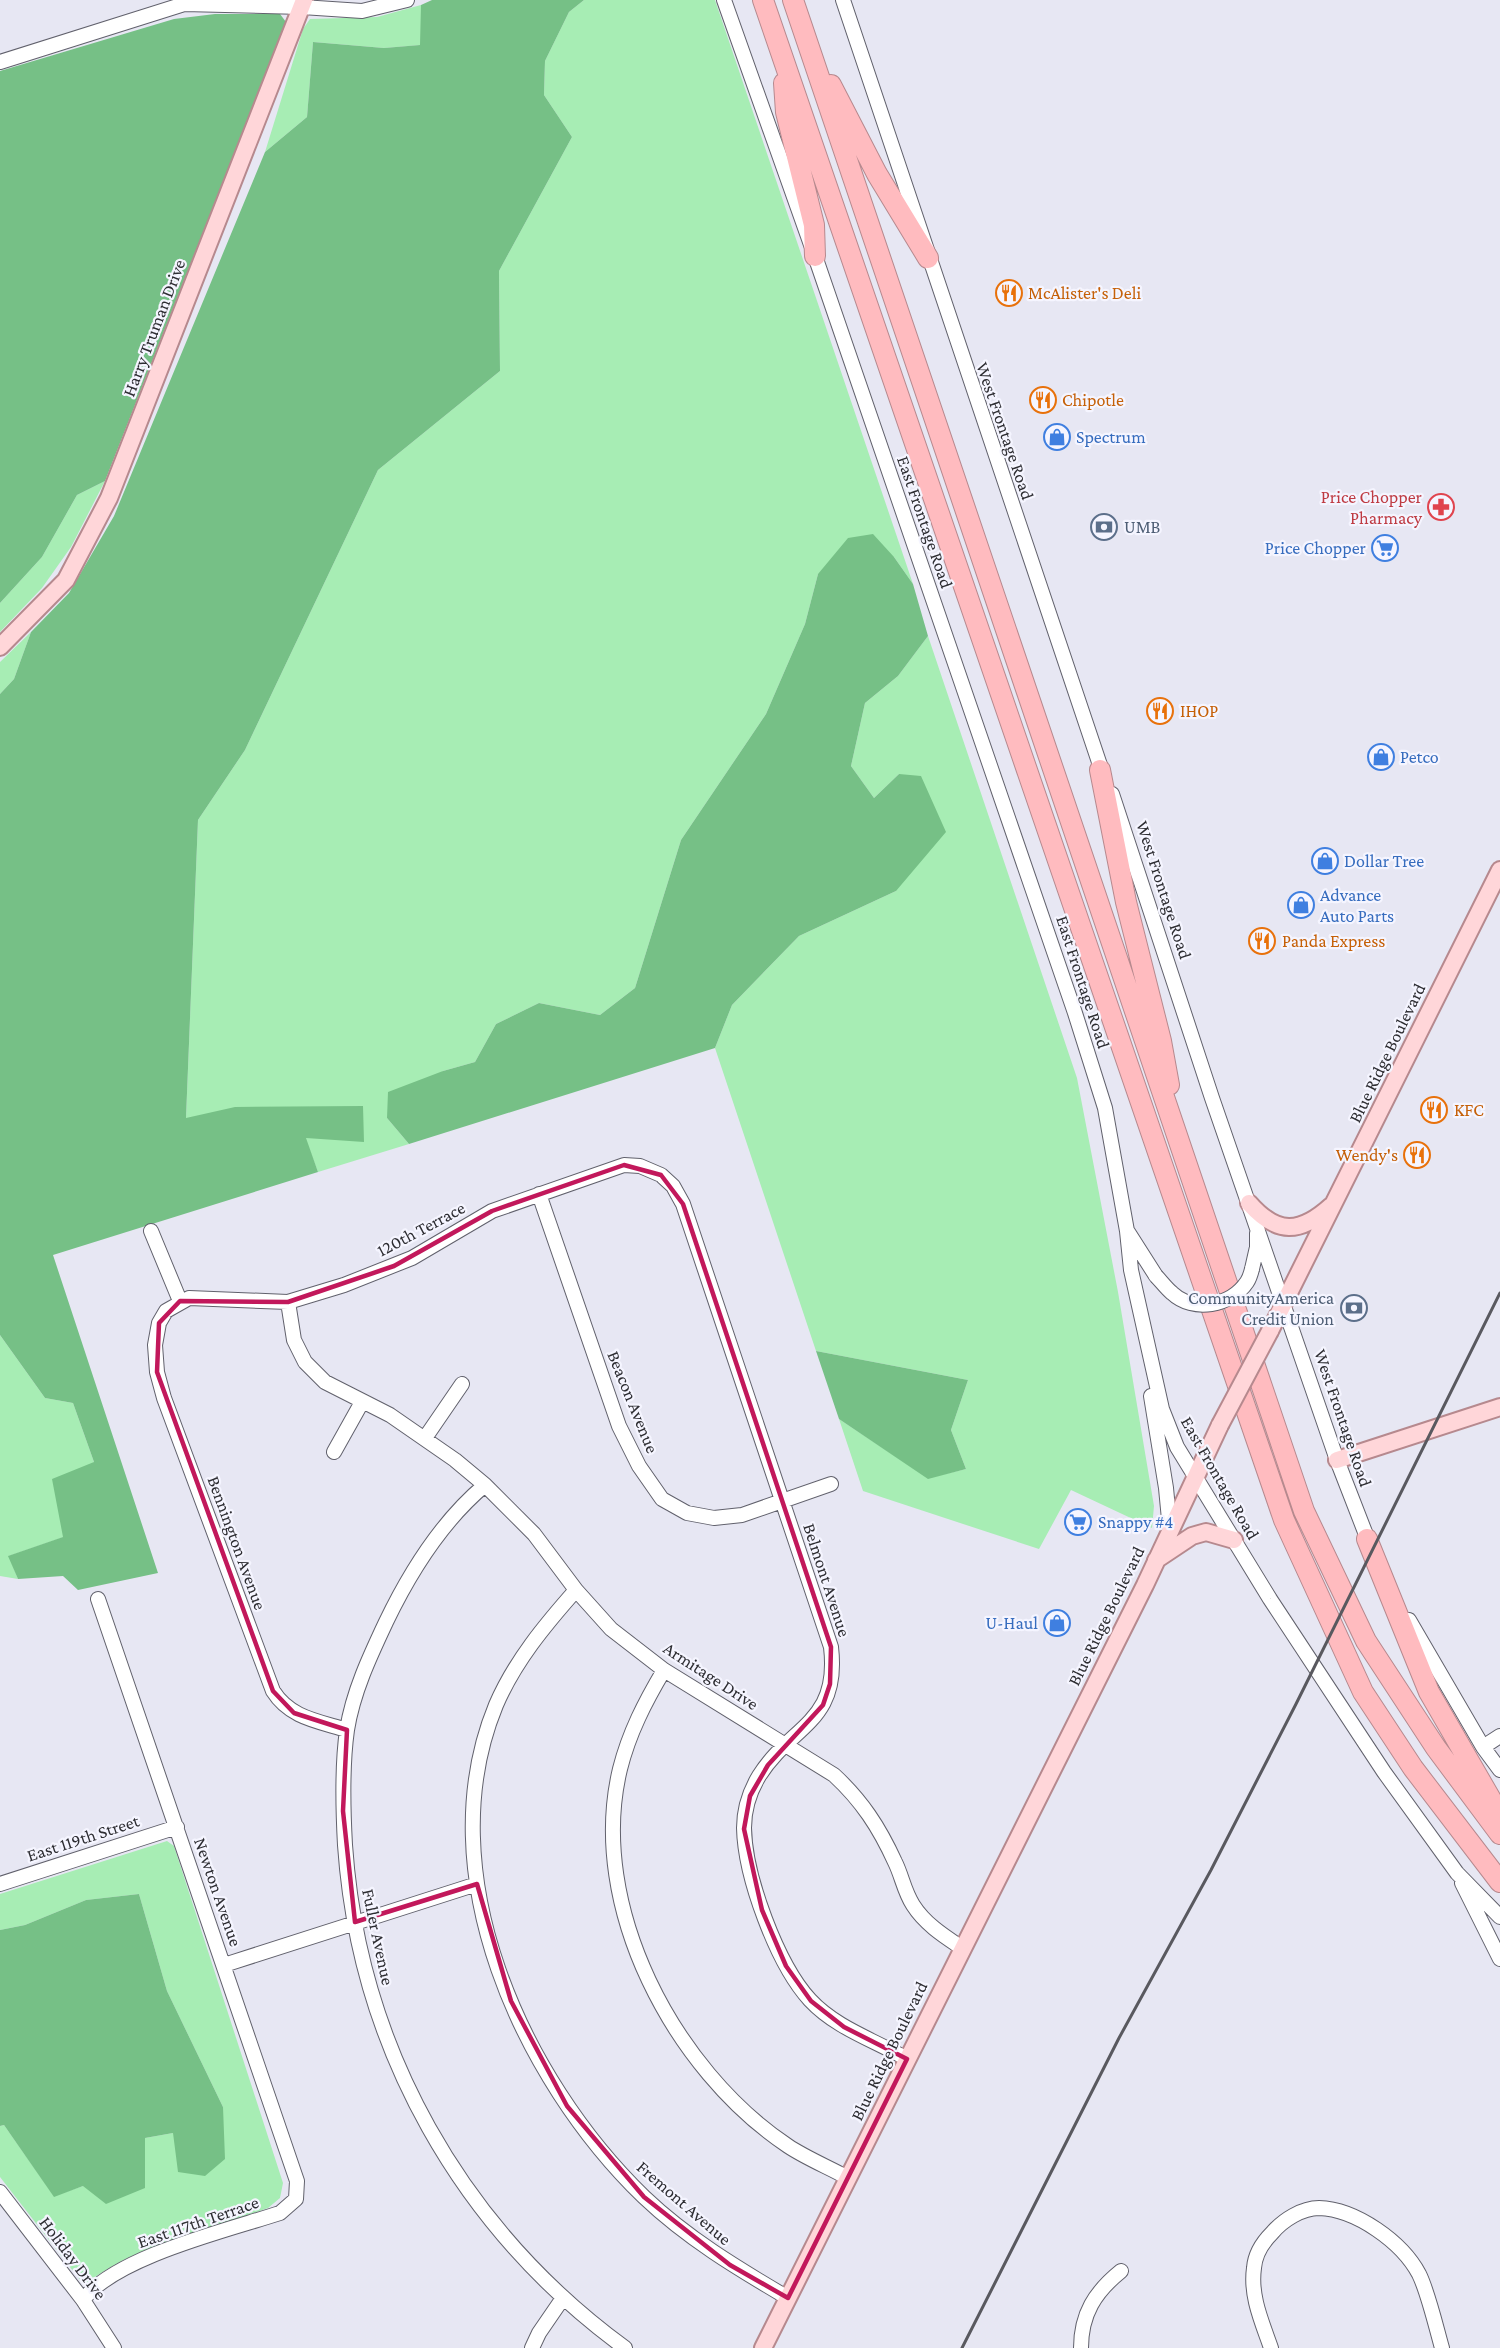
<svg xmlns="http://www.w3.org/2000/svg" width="1500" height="2348" viewBox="0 0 1500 2348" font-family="'Crimson Pro',serif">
<rect width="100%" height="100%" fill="#e7e7f3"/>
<path fill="#a7edb4" d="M584 0H715L913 584 894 557 818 574 805 624 766 714 681 840 635 988 600 1015 539 1003 496 1024 475 1062 443 1071 387 1118 409 1144 318 1172 305 1138 186 1118 198 820 245 750 378 470 500 371 499 271 572 137 544 95 545 61 569 12Z
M421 5V45L384 48 313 42 307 117 265 152 303 29 310 19 377 17Z
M105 481 71 547 42 588 0 632V603L42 557 77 495Z
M31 632 14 679 0 694V662Z
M928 636 1077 1078 1118 1292 1154 1506 1152 1528 1071 1490 1039 1549 863 1491 839 1419 928 1478 966 1469 951 1430 968 1380 816 1351 715 1048 732 1005 799 936 896 891 899 774 874 798 851 766 865 703 898 676Z
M0 1335 45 1398 73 1403 94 1462 64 1537 9 1556 18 1579 0 1576Z
M167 1841 174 1846 283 2183 280 2198 268 2208C205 2231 137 2244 84 2285L0 2177V2126L4 2125 54 2196 83 2186 145 2188V2138L173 2133 223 2107 167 1991 139 1894 86 1900 25 1925 0 1930V1894Z"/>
<path fill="#76c086" d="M432 0H584L569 12 545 61 544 95 572 137 499 271 500 371 378 470 245 750 198 820 186 1118 235 1107 363 1106 364 1142 306 1138 318 1172 53 1255 158 1573 78 1590 63 1576 18 1579 8 1556 63 1537 52 1479 94 1462 73 1403 45 1398 0 1335V694L14 679 31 632 69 593 114 516 265 152 307 117 313 42 384 48 420 45 421 5Z
M215 14H280L286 22 105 481 77 495 42 557 0 603V71L174 19Z
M873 534 894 557 913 584 928 636 898 676 865 703 851 766 874 798 899 774 921 776 946 832 896 891 799 936 732 1005 715 1048 409 1144 387 1118 388 1092 443 1071 475 1062 496 1024 539 1003 600 1015 635 988 681 840 766 714 805 624 818 574 848 538Z
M816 1351 968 1380 951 1430 966 1469 928 1479 839 1419Z
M139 1894 167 1991 223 2107 225 2159 205 2176 178 2172 173 2133 145 2138V2188L106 2204 83 2186 54 2197 4 2125 0 2126V1930L25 1925 86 1900Z"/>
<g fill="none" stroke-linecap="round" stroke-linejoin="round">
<defs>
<path id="minor" d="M724 0 815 256 1075 1013 1105 1108 1127 1231 1131 1270 1162 1409 1177 1447 1270 1599 1384 1772 1457 1873 1500 1917
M843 0 1104 777
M0 62 184 4 302 7 362 11 407 0
M1112 794 1212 1098 1337 1460 1370 1545
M539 1194 619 1426 639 1466 662 1499 687 1513 714 1518 742 1515 831 1484
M151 1231 180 1301
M1128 1232 1156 1276
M1252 1269 1257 1247V1233
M288 1302 294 1340 305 1362 325 1382 390 1415 455 1460 485 1485 534 1534 576 1590 611 1629 664 1670 834 1775C862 1801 879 1827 895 1862 902 1876 904 1891 913 1905 925 1924 944 1936 962 1948
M1151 1396 1166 1488 1170 1530
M425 1438 462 1384
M334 1452 362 1402
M485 1485C442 1521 410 1572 386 1622 370 1656 353 1692 347 1730 342 1765 343 1809 345 1845 359 2048 461 2228 625 2348
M576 1590C545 1625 515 1661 496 1705 427 1872 522 2079 644 2197 687 2238 737 2268 788 2298
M1409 1620 1483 1747 1500 1770
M664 1670C645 1702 629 1733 620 1769 587 1906 674 2070 788 2146 806 2158 828 2167 848 2178
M347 1730C318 1721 290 1718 273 1691L164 1398 157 1372 155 1345 159 1323 166 1311 189 1298 288 1302 344 1285 412 1258 492 1211 624 1165 640 1166 661 1175 673 1186 683 1204 831 1647C840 1723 791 1725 759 1776 750 1791 744 1810 744 1828 745 1877 777 1964 810 2000 836 2028 874 2040 907 2059
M1483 1747 1500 1736
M1462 1883 1500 1959
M0 1884 177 1827
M224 1965 477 1884
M0 2192 83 2300 114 2348
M83 2300C115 2257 228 2230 280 2213L296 2199 297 2181 98 1599
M532 2348 539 2333 563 2298
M1081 2348C1081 2314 1095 2292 1121 2271
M1271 2348C1262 2322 1250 2296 1254 2268 1255 2255 1263 2242 1272 2233 1283 2220 1302 2208 1319 2208 1356 2209 1402 2242 1419 2274 1428 2292 1436 2327 1442 2348"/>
<path id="major" d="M0 647 66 580 109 498 304 0
M1249 1203C1277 1235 1300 1234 1331 1206
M1270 1331 1500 870
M1337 1460 1500 1407
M1156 1560 1192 1536 1206 1532 1234 1540
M763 2348 1145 1585 1220 1425"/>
<path id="highway" d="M763 0 1284 1520 1363 1692 1413 1768 1500 1882
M793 0 1304 1511 1366 1641 1436 1748 1500 1834
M784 83 786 112 814 225 815 256
M831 85 877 174 928 258
M1100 770 1126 902 1161 1041 1169 1085
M1367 1539 1429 1692 1500 1815"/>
</defs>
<use href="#minor" stroke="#61616c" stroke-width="16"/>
<use href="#major" stroke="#b6898e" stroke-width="20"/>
<use href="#highway" stroke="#b6898e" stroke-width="22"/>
<use href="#minor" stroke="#fff" stroke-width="14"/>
<use href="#major" stroke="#ffd6d9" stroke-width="16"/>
<use href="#highway" stroke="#ffbbbf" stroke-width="20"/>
<path stroke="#59595f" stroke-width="3" d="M962 2348 1119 2038 1211 1870 1296 1704 1500 1293"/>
<defs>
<path id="minor-bridge" d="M1156 1276C1161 1281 1166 1288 1172 1293 1193 1313 1231 1306 1247 1282 1249 1279 1251 1273 1252 1269"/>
<path id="major-bridge" d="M1220 1425 1270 1331"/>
</defs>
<use href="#minor-bridge" stroke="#61616c" stroke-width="16" stroke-linecap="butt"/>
<use href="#major-bridge" stroke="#b6898e" stroke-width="20" stroke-linecap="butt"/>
<use href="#minor-bridge" stroke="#fff" stroke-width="14"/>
<use href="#major-bridge" stroke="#ffd6d9" stroke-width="16"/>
</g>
<path fill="none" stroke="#c2185b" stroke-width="4.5" stroke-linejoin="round" d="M624 1165 661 1175 683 1204 831 1647 830 1684 823 1705 768 1765 750 1796 744 1829 762 1910 786 1966 811 2001 844 2027 907 2059 788 2298 730 2265 644 2197 567 2106 511 2001 477 1884 355 1922 343 1811 347 1730 294 1713 273 1691 157 1372 159 1323 180 1301 288 1302 394 1266 492 1211Z"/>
<defs>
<symbol id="restaurant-ring" viewBox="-11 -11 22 22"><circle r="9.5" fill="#f5f5ff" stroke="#e8710a" stroke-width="1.5"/><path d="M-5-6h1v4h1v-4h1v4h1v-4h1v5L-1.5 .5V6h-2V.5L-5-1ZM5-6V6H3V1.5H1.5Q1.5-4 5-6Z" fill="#e8710a"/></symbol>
<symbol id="shop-ring" viewBox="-11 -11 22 22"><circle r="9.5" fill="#f5f5ff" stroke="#3f7fe0" stroke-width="1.5"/><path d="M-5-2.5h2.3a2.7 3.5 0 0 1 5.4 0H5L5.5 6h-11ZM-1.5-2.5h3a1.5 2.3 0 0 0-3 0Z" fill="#3f7fe0"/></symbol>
<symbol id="pharmacy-ring" viewBox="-11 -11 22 22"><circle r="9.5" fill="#f5f5ff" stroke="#e0444e" stroke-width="1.5"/><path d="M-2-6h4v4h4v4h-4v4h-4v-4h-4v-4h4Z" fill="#e0444e"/></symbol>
<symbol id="bank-ring" viewBox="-11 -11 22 22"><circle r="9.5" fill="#f5f5ff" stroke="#5c6f8a" stroke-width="1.5"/><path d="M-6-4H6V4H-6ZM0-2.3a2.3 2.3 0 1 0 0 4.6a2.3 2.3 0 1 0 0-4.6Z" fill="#5c6f8a"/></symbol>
<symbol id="supermarket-ring" viewBox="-11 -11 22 22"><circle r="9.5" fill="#f5f5ff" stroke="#3f7fe0" stroke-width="1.5"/><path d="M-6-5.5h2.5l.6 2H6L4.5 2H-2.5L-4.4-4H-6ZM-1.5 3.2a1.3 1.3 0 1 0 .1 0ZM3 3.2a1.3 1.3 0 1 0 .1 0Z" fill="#3f7fe0"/></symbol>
</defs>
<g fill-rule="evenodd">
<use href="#restaurant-ring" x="994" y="278" width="30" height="30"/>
<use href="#restaurant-ring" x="1028" y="385" width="30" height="30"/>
<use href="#shop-ring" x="1042" y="422" width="30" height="30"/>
<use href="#pharmacy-ring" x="1426" y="492" width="30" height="30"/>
<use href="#bank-ring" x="1089" y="512" width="30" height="30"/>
<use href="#supermarket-ring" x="1370" y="533" width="30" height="30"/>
<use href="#restaurant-ring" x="1145" y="696" width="30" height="30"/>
<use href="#shop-ring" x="1366" y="742" width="30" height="30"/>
<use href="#shop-ring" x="1310" y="846" width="30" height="30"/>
<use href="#shop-ring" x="1286" y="890" width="30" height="30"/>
<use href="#restaurant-ring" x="1247" y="926" width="30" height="30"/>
<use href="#restaurant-ring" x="1419" y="1095" width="30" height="30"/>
<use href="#restaurant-ring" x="1402" y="1140" width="30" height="30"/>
<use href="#bank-ring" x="1339" y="1293" width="30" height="30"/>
<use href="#supermarket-ring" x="1063" y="1507" width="30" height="30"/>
<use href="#shop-ring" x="1042" y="1608" width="30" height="30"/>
</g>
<g text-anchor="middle" stroke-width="4.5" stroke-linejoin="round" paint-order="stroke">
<g font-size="18" fill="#c56008" stroke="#f5f5ff" text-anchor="start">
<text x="1028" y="299">McAlister's Deli</text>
<text x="1062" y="406">Chipotle</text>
<text x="1180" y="717">IHOP</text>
<text x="1282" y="947">Panda Express</text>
<text x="1454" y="1116">KFC</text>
<text x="1398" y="1161" text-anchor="end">Wendy's</text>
</g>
<g font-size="18" fill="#2d2d32" stroke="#f5f5ff">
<text transform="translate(154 328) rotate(-69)" y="6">Harry Truman Drive</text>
<text transform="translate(1005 431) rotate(71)" y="6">West Frontage Road</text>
<text transform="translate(925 522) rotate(71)" y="6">East Frontage Road</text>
<text transform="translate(1164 890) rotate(72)" y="6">West Frontage Road</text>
<text transform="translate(1083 982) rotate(72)" y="6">East Frontage Road</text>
<text transform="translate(1387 1053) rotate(-64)" y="6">Blue Ridge Boulevard</text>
<text transform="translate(421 1229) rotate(-28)" y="6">120th Terrace</text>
<text transform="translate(633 1402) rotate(68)" y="6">Beacon Avenue</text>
<text transform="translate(1343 1418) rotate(71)" y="6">West Frontage Road</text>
<text transform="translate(1220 1478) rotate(60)" y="6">East Frontage Road</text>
<text transform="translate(237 1543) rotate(70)" y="6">Bennington Avenue</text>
<text transform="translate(827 1580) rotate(72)" y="6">Belmont Avenue</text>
<text transform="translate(1106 1616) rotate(-64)" y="6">Blue Ridge Boulevard</text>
<text transform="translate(711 1676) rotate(33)" y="6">Armitage Drive</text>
<text transform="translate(83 1838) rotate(-18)" y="6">East 119th Street</text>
<text transform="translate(218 1892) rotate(71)" y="6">Newton Avenue</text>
<text transform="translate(378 1937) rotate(78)" y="6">Fuller Avenue</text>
<text transform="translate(889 2051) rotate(-64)" y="6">Blue Ridge Boulevard</text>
<text transform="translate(684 2203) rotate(41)" y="6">Fremont Avenue</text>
<text transform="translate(198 2222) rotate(-19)" y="6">East 117th Terrace</text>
<text transform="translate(73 2258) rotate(53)" y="6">Holiday Drive</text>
</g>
<g font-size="18" fill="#366cbe" stroke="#f5f5ff" text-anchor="start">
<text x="1076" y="443">Spectrum</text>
<text x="1366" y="554" text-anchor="end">Price Chopper</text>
<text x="1400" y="763">Petco</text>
<text x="1344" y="867">Dollar Tree</text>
<text x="1320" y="901">Advance<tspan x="1320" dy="21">Auto Parts</tspan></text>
<text x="1098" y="1528">Snappy #4</text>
<text x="1038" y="1629" text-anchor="end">U-Haul</text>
</g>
<g font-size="18" fill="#be3a42" stroke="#f5f5ff" text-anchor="end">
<text x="1422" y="503">Price Chopper<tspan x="1422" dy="21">Pharmacy</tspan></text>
</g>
<g font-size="18" fill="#4e5e75" stroke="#f5f5ff" text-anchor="start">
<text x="1124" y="533">UMB</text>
<text x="1334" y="1304" text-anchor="end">CommunityAmerica<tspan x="1334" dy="21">Credit Union</tspan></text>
</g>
</g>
</svg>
